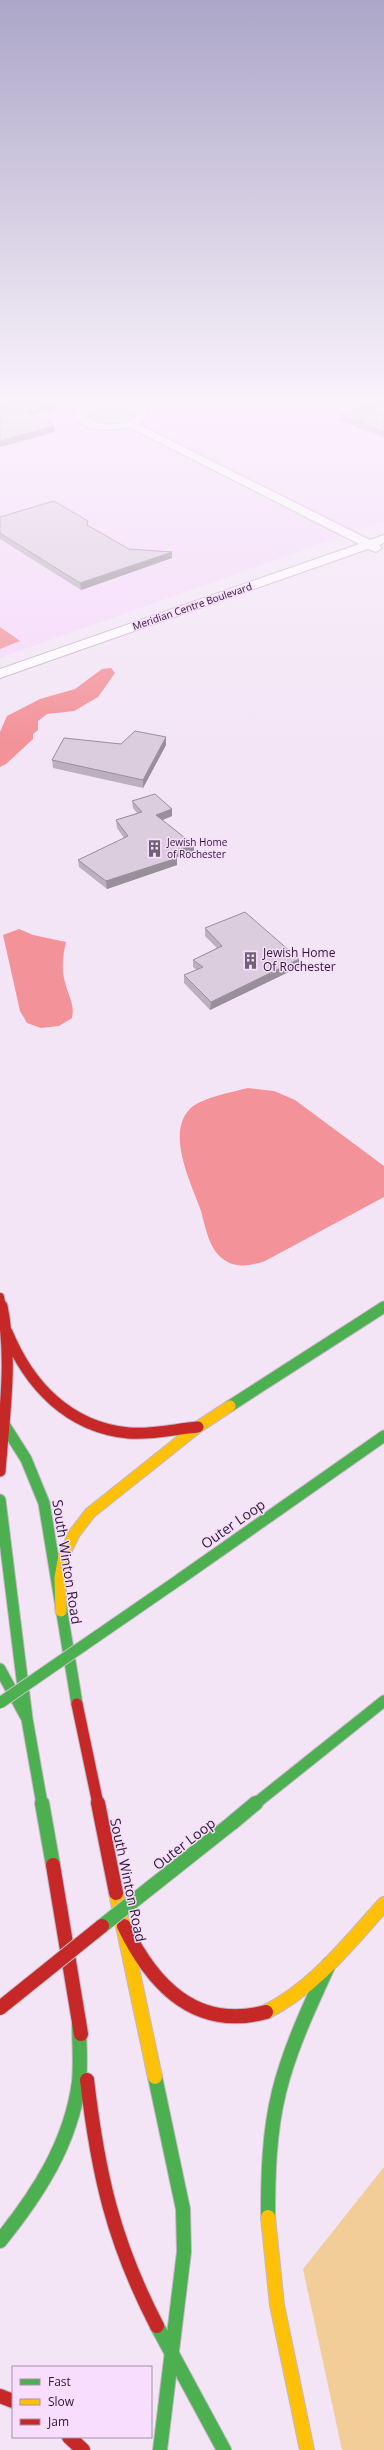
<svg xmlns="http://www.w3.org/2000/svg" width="384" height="2450" viewBox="0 0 384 2450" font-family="'Open Sans',sans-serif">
<rect width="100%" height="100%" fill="#f3e5f6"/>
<path fill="#f5d8fa" d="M0 399H384V521L0 658Z"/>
<path fill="#f2cd98" d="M384 2167V2450H342L303 2269Z"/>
<path fill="#f39299" d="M0 627 20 641 0 649Z
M111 668 115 673 98 697 74 711 47 714 38 721V730L33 734V739L6 764 0 767V732L7 716 40 699 75 689 102 669Z
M19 929 33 935 66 942C63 954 61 970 65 982 68 996 75 1004 72 1018L59 1026 41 1028 27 1023 20 1011 3 935Z
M248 1088 274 1091 295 1100 384 1166V1197L265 1261C252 1265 239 1269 226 1261 209 1251 206 1229 201 1211 192 1185 166 1135 189 1110 199 1098 233 1092 248 1088Z"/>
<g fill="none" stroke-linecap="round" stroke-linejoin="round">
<defs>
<path id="street" d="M111 400C125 401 140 402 148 414L145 420 138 424 370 540 384 535V543L379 545 382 548 376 552 368 549 0 678V669L359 544 129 427C111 431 87 433 75 417L81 407ZM111 406 127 408 138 414C128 428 97 427 86 416L89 411Z"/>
<path id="fast-far1" d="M230 1406 384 1307
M0 1418 26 1459 44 1503 77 1704
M0 1500 27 1719 42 1804
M180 1579 384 1436
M0 1669 27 1719
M255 1804 384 1701"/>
<path id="fast" d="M42 1803 53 1865
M232 1823 256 1803
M155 2077 183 2209 184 2252 160 2450
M268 2217C268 2175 269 2133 279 2092 290 2047 310 2006 329 1964
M0 2241C38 2194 71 2143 79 2082 81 2062 79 2041 79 2021
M157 2326 224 2450"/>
<path id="slow-far1" d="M61 1611 60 1578 64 1555 74 1534 90 1513 198 1427 230 1406"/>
<path id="slow" d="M116 1893 155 2077
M266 2012C314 1988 349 1943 384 1904
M268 2217 277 2305 307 2450"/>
<path id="jam-far2" d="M0 1297 2 1307"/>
<path id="jam-far1" d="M7 1332C29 1385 68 1427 128 1433 152 1435 175 1429 198 1427
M0 1471C4 1416 13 1360 2 1306
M77 1704 98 1804"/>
<path id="jam" d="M98 1803 116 1893
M53 1865 81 2034
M124 1926C152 1984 195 2031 266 2012
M87 2080C98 2174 113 2241 157 2326
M0 2396 13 2401
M69 2437 83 2450"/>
</defs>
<use href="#street" stroke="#c5b6c7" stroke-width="2"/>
<use href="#fast-far1" stroke="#c5b6c7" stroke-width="13"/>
<use href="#fast" stroke="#c5b6c7" stroke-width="16"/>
<use href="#slow-far1" stroke="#c5b6c7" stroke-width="13"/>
<use href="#slow" stroke="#c5b6c7" stroke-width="16"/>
<use href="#jam-far2" stroke="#c5b6c7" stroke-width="10"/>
<use href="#jam-far1" stroke="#c5b6c7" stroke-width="13"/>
<use href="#jam" stroke="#c5b6c7" stroke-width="16"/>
<use href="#street" fill="#fdfbfe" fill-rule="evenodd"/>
<use href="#fast-far1" stroke="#4caf50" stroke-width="11"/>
<use href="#fast" stroke="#4caf50" stroke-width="14"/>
<use href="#slow-far1" stroke="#ffc107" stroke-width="11"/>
<use href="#slow" stroke="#ffc107" stroke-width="14"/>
<use href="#jam-far2" stroke="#c62828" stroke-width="8"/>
<use href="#jam-far1" stroke="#c62828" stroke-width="11"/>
<use href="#jam" stroke="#c62828" stroke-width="14"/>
<defs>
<path id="fast-bridge-far1" d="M0 1703 180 1579"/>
<path id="fast-bridge" d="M102 1926 232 1823"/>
<path id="jam-bridge" d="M0 2008 102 1926"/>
</defs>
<use href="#fast-bridge-far1" stroke="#ccc3ce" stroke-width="13" stroke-linecap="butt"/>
<use href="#fast-bridge" stroke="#ccc3ce" stroke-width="16" stroke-linecap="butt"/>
<use href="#jam-bridge" stroke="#ccc3ce" stroke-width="16" stroke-linecap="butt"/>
<use href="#fast-bridge-far1" stroke="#4caf50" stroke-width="11"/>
<use href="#fast-bridge" stroke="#4caf50" stroke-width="14"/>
<use href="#jam-bridge" stroke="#c62828" stroke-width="14"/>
</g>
<path fill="#bcafbf" d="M384 401V438L340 421 341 415Z
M0 517 88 521V526L129 549 172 558 81 590 0 539Z
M166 737V745L143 788 53 768 52 760 121 744Z
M132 801 172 809V816L162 820 194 845V853L177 857V865L107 889 79 867 78 860 124 838 117 828 116 820 137 813 133 808Z
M205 928 299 967 210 1010 184 983V975L197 970 193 967V960L217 948 205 936Z"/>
<path fill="#998f9b" d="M54 404V410L27 417V411Z
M54 426 55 432 0 447V441Z
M172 552V558L81 590 80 583Z
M166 737V745L143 788V780Z
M172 809V816L156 823V815Z
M194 845V853L173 858V851Z
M177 858V865L107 889 106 881Z
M299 959V967L210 1010 211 1002Z"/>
<path fill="#dbccde" stroke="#998f9b" d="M0 399H45L54 404 27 411 54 426 0 441Z
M384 401V432L341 415Z
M54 501 88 521 87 525 129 549 172 552 80 583 0 533V517Z
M135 731 166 737 143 780 52 760 64 738 121 744Z
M155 794 172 809 156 815 194 845 173 851 177 858 106 881 78 860 128 836 116 820 142 812 132 801Z
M245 912 299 959 211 1002 184 975 203 967 193 960 222 946 205 928Z"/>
<linearGradient id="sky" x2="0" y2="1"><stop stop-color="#aca6c8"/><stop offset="0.54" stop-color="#faf3fb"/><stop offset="1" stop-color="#faf3fb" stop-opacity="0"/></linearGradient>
<rect width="384" height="742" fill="url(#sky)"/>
<defs>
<symbol id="building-bare" viewBox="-9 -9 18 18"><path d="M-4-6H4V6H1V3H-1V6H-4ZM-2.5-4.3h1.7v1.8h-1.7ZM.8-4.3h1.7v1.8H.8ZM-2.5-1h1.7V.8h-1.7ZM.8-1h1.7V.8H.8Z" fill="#716275" stroke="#f8ddfe" stroke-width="2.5" paint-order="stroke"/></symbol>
</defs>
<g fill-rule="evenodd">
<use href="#building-bare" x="142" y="836" width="25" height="25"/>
<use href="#building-bare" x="238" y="948" width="25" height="25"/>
</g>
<g text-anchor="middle" stroke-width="3" stroke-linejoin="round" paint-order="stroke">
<g font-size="10" fill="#2b1b2f" stroke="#f8ddfe">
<text transform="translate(192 606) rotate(-19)" y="4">Meridian Centre Boulevard</text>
</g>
<g font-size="10" fill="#2b1b2f" stroke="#f8ddfe" text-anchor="start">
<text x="167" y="846">Jewish Home<tspan x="167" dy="12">of Rochester</tspan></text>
</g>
<g font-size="12" fill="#2b1b2f" stroke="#f8ddfe" text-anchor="start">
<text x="263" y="957">Jewish Home<tspan x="263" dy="14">Of Rochester</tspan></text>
</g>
<g font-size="14" fill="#2b1b2f" stroke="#f8ddfe">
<text transform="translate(233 1524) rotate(-35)" y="5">Outer Loop</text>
<text transform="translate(67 1562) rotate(81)" y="5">South Winton Road</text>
<text transform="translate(184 1844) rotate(-38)" y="5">Outer Loop</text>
<text transform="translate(128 1880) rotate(78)" y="5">South Winton Road</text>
</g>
</g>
<rect x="12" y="2366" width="140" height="72" fill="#f8ddfe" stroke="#a68fab"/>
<rect x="20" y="2379" width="20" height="6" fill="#4caf50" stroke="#a68fab"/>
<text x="48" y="2386" font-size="12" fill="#2b1b2f">Fast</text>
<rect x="20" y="2399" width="20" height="6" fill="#ffc107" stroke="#a68fab"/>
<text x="48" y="2406" font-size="12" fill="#2b1b2f">Slow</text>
<rect x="20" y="2419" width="20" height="6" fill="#c62828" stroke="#a68fab"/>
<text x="48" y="2426" font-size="12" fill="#2b1b2f">Jam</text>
</svg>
